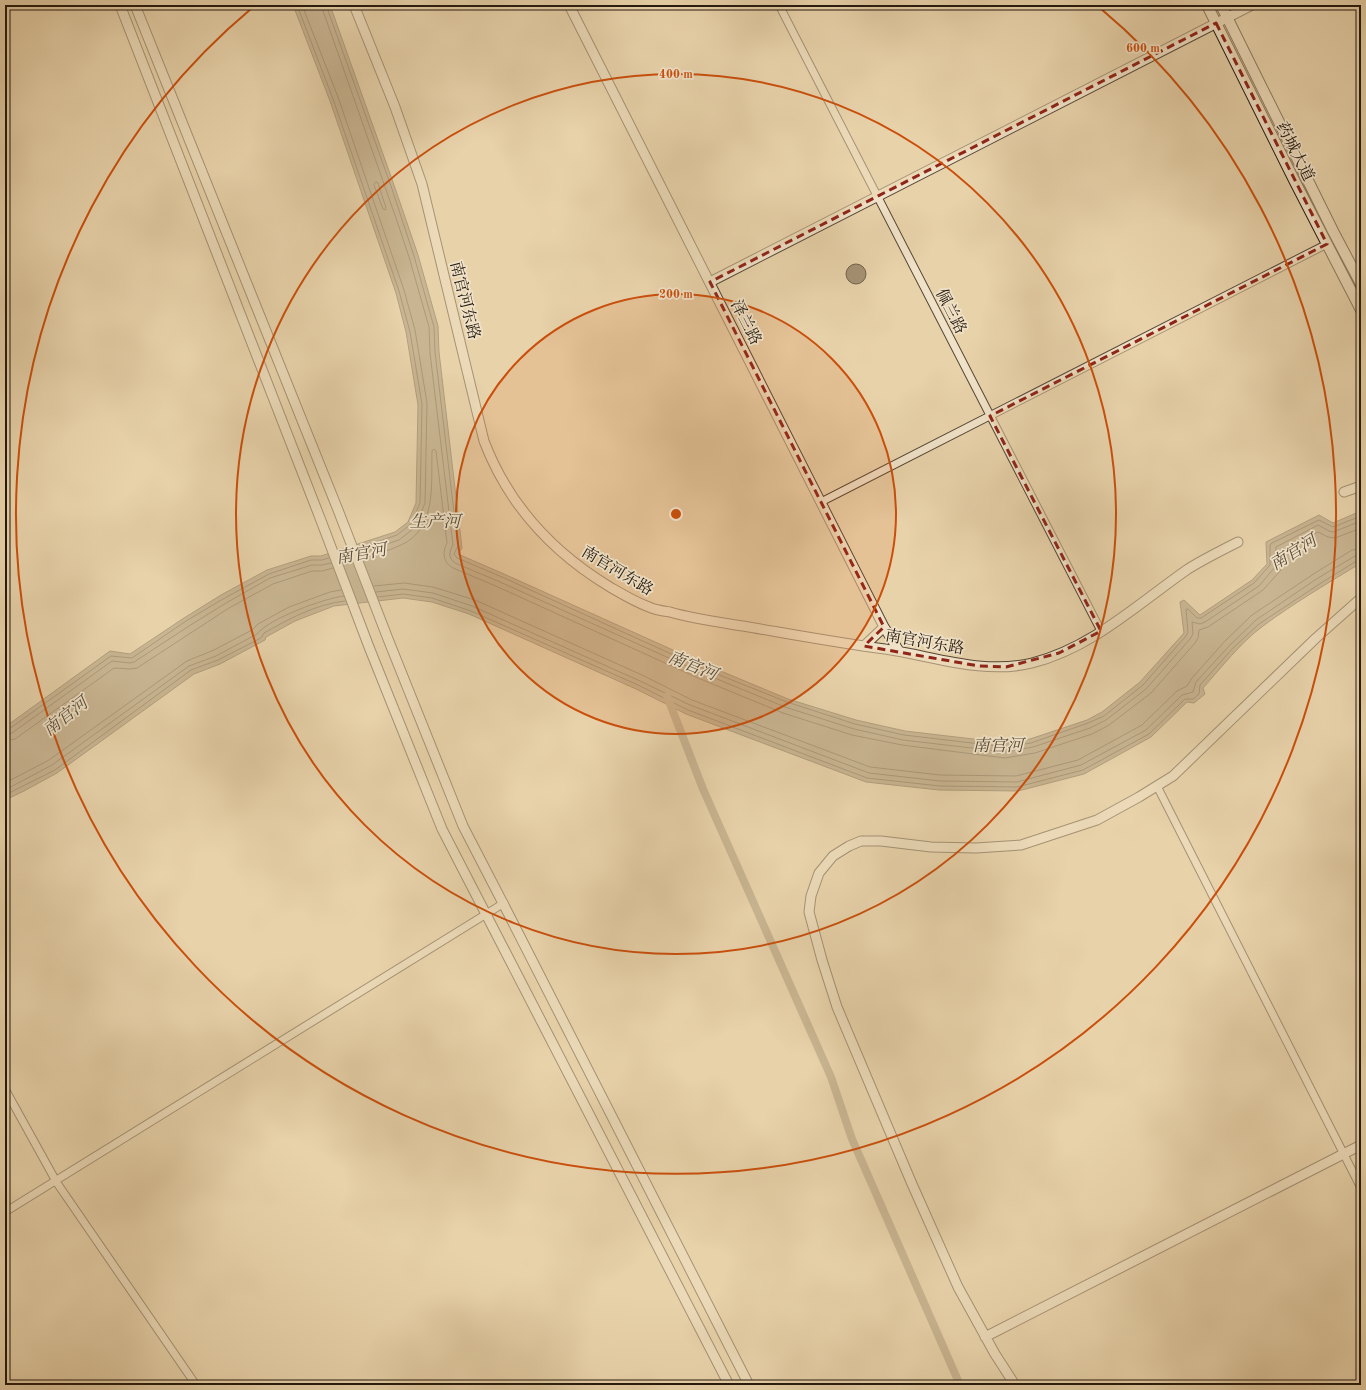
<svg xmlns="http://www.w3.org/2000/svg" width="1366" height="1390" viewBox="0 0 1366 1390" font-family="'Old Standard TT','Noto Serif SC',serif">
<rect width="100%" height="100%" fill="#e8d2aa"/>
<filter id="stains"><feTurbulence type="fractalNoise" baseFrequency=".005" numOctaves="4"/><feColorMatrix values="0 0 0 0 .2 0 0 0 0 .09 0 0 0 0 .02 0 0 0 .5 -.17"/></filter>
<radialGradient id="worn" r=".72"><stop offset=".6" stop-color="#630" stop-opacity="0"/><stop offset="1" stop-color="#630" stop-opacity=".3"/></radialGradient>
<path fill="#a59375" stroke="#71624c" d="M293 5H330L394 185 418 255 438 326 439 352 462 548 458 554 504 574 704 664 788 699 856 720 905 731 1007 743 1030 739 1087 720 1102 712 1140 682 1184 633 1180 602 1184 600 1200 615 1252 580 1267 564 1266 542 1319 515 1333 523 1361 511V563C1328 583 1294 603 1263 626 1241 642 1221 668 1203 688L1205 694 1194 703 1187 702 1151 737 1084 774 1018 791 939 790 866 782 686 714 636 689 469 614 432 602 403 598 334 606 295 621 266 637 265 640 220 664 194 674 57 773 24 791 5 800V727L110 651 130 654 184 618 221 595 267 570 311 556H321L395 532 408 522 416 503 418 405 406 332 396 293 330 101Z
M846 274a10 10 0 1 1 20 0a10 10 0 1 1-20 0Z"/>
<g fill="none" stroke-linecap="round" stroke-linejoin="round">
<path stroke="#645642" stroke-width="1" d="M297 5 333 99 399 291 410 332 422 404 420 503 411 524 397 535 359 548
M302 5 338 97 404 290 415 330 427 403 425 503 416 526 413 529 399 540 360 553
M321 5 397 221 409 257 429 327 430 353 453 545C449 552 448 558 455 563L500 582 700 672 785 707 854 729 903 740 1006 752 1033 747 1090 728 1106 720 1146 689 1190 639 1193 634 1192 622 1200 624 1205 622 1259 586 1275 567 1276 547 1318 525 1329 531 1333 532 1361 521
M326 5 391 186 414 256 434 327 435 352 458 546 454 554 457 558 502 577 702 668 787 702 855 724 904 735 1006 747 1031 743 1088 723 1104 716 1143 685 1186 636 1188 632 1186 609H1188L1197 618H1201L1254 583 1270 565V545L1272 543 1319 520 1333 527 1361 516
M376 182 378 183 386 208 385 210 383 209 374 185Z
M363 558C375 554 389 551 401 545 437 529 431 484 432 451L434 449 436 451 447 543C442 553 443 562 453 568L498 587 698 678 783 713 852 735 902 745 1005 758 1035 753 1092 734 1109 725 1151 693 1195 643 1198 638 1199 630 1208 627 1263 590 1281 570 1282 550 1318 532 1328 537 1335 538 1361 528
M374 586 404 583 433 587 475 600 642 675 692 700 870 767 940 775 1016 776 1078 760 1142 725 1177 691 1187 686 1192 678 1225 641 1252 615 1315 573 1352 550 1361 549
M376 592 403 589 433 593 472 606 640 681 690 705 869 773 940 781 1017 782 1081 765 1146 730 1182 695 1193 692 1196 682 1230 645 1256 620 1318 578 1355 556 1361 555
M378 597 403 594 432 598 471 611 638 685 688 710 867 778 940 786 1017 787 1083 770 1149 734 1185 699H1193L1199 694 1200 685 1233 648 1259 624 1321 583 1358 560H1361
M5 730 9 729 111 656 132 658 186 621 223 599 269 574 311 560H322L329 558
M5 735 12 733 112 661 130 663 134 662 189 626 226 603 270 578 312 565H322L331 563
M5 741 15 739 114 668 130 669 137 668 229 608 273 584 312 571H322L333 568
M5 783 49 760 187 661 214 650 252 630 258 624 289 607 330 592 341 590
M5 790 52 765 189 666 216 656 257 634C268 619 325 598 344 596
M5 795 55 770 191 670 218 660 261 638 264 633C289 619 316 604 345 601"/>
<path stroke="#a59375" stroke-width="8" d="M667 696 703 789 831 1077 852 1139 960 1385"/>
<defs>
<path id="minor" d="M779 5 1101 631
M821 502 1327 244
M1157 786 1361 1188
M5 1089 57 1183 196 1385
M5 1212 504 903"/>
<path id="tertiary" d="M120 5 320 518 369 647 442 829 729 1385
M135 5 338 510 388 639 463 826 508 913 749 1385
M354 5 395 107 422 184 484 441C508 504 552 552 610 587 622 594 635 602 649 607 655 610 663 611 670 612 694 619 718 622 743 626 790 634 838 643 885 649 933 656 983 675 1032 663 1092 648 1139 603 1188 569 1204 559 1222 550 1238 542
M569 5 884 627 899 651
M710 282 1252 5
M1344 492 1361 486
M864 646 884 627
M985 1337 1361 1145
M1015 1385 995 1354 958 1287 912 1184 837 1007 822 960 809 912 811 896 819 873 833 856 849 846 861 841H881L931 847 976 848 1021 845 1097 820 1139 797 1173 776 1316 638 1361 598"/>
<path id="secondary" d="M1207 5 1295 182 1361 310
M1221 5 1333 231 1361 284"/>
</defs>
<use href="#minor" stroke="#554735" stroke-width="9"/>
<use href="#tertiary" stroke="#554735" stroke-width="11"/>
<use href="#secondary" stroke="#24190e" stroke-width="12"/>
<use href="#minor" stroke="#f0e2c8" stroke-width="7"/>
<use href="#tertiary" stroke="#f0e2c8" stroke-width="9"/>
<use href="#secondary" stroke="#f0e2c8" stroke-width="10"/>
</g>
<path d="M0 0H1366V1390H0ZM1216 23 1327 244 990 416 1101 631 1059 653 1006 667 979 666 864 646 884 627 710 282Z" fill="#e8d2aa" fill-opacity=".55" fill-rule="evenodd"/>
<path fill="none" stroke="#8f2418" stroke-width="3" stroke-dasharray="8 5" stroke-linejoin="round" d="M1216 23 1327 244 990 416 1101 631 1059 653 1006 667 979 666 864 646 884 627 710 282Z"/>
<circle cx="676" cy="514" r="220" fill="#cb4f0c" fill-opacity=".12"/>
<g fill="none" stroke="#cb4f0c" stroke-width="2">
<circle cx="676" cy="514" r="220"/>
<circle cx="676" cy="514" r="440"/>
<path d="M1100 8A660 660 0 1 1 252 8"/>
</g>
<g text-anchor="middle" stroke-width="3.5" stroke-linejoin="round" paint-order="stroke">
<g font-size="16" fill="#24190e" stroke="#f0e2c8">
<text transform="translate(1296 151) rotate(63)" y="6">药城大道</text>
<text transform="translate(466 300) rotate(76)" y="6">南官河东路</text>
<text transform="translate(952 311) rotate(63)" y="6">佩兰路</text>
<text transform="translate(747 322) rotate(63)" y="6">泽兰路</text>
<text transform="translate(618 570) rotate(31)" y="6">南官河东路</text>
<text transform="translate(925 641) rotate(10)" y="6">南官河东路</text>
</g>
<g font-size="17" font-style="italic" fill="#584a37" stroke="#f0e2c8">
<text x="435" y="527">生产河</text>
<text transform="translate(1293 552) rotate(-32)" y="6">南官河</text>
<text transform="translate(361 553) rotate(-10)" y="6">南官河</text>
<text transform="translate(693 665) rotate(22)" y="6">南官河</text>
<text transform="translate(65 716) rotate(-38)" y="6">南官河</text>
<text x="998" y="751">南官河</text>
</g>
</g>
<circle cx="676" cy="514" r="6" fill="#cb4f0c" stroke="#f0e2c8" stroke-width="2"/>
<g font-size="12" text-anchor="middle" font-weight="bold" fill="#cb4f0c" stroke="#f0e2c8" stroke-width="3.5" stroke-linejoin="round" paint-order="stroke">
<text x="1143" y="52">600 m</text>
<text x="676" y="78">400 m</text>
<text x="676" y="298">200 m</text>
</g>
<rect width="1366" height="1390" fill="none" stroke="#e8d2aa" stroke-width="20"/>
<rect x="6" y="6" width="1354" height="1378" fill="none" stroke="#24190e" stroke-width="2"/>
<rect x="10" y="10" width="1346" height="1370" fill="none" stroke="#24190e"/>
<rect width="100%" height="100%" filter="url(#stains)"/>
<rect width="100%" height="100%" fill="url(#worn)"/>
</svg>
